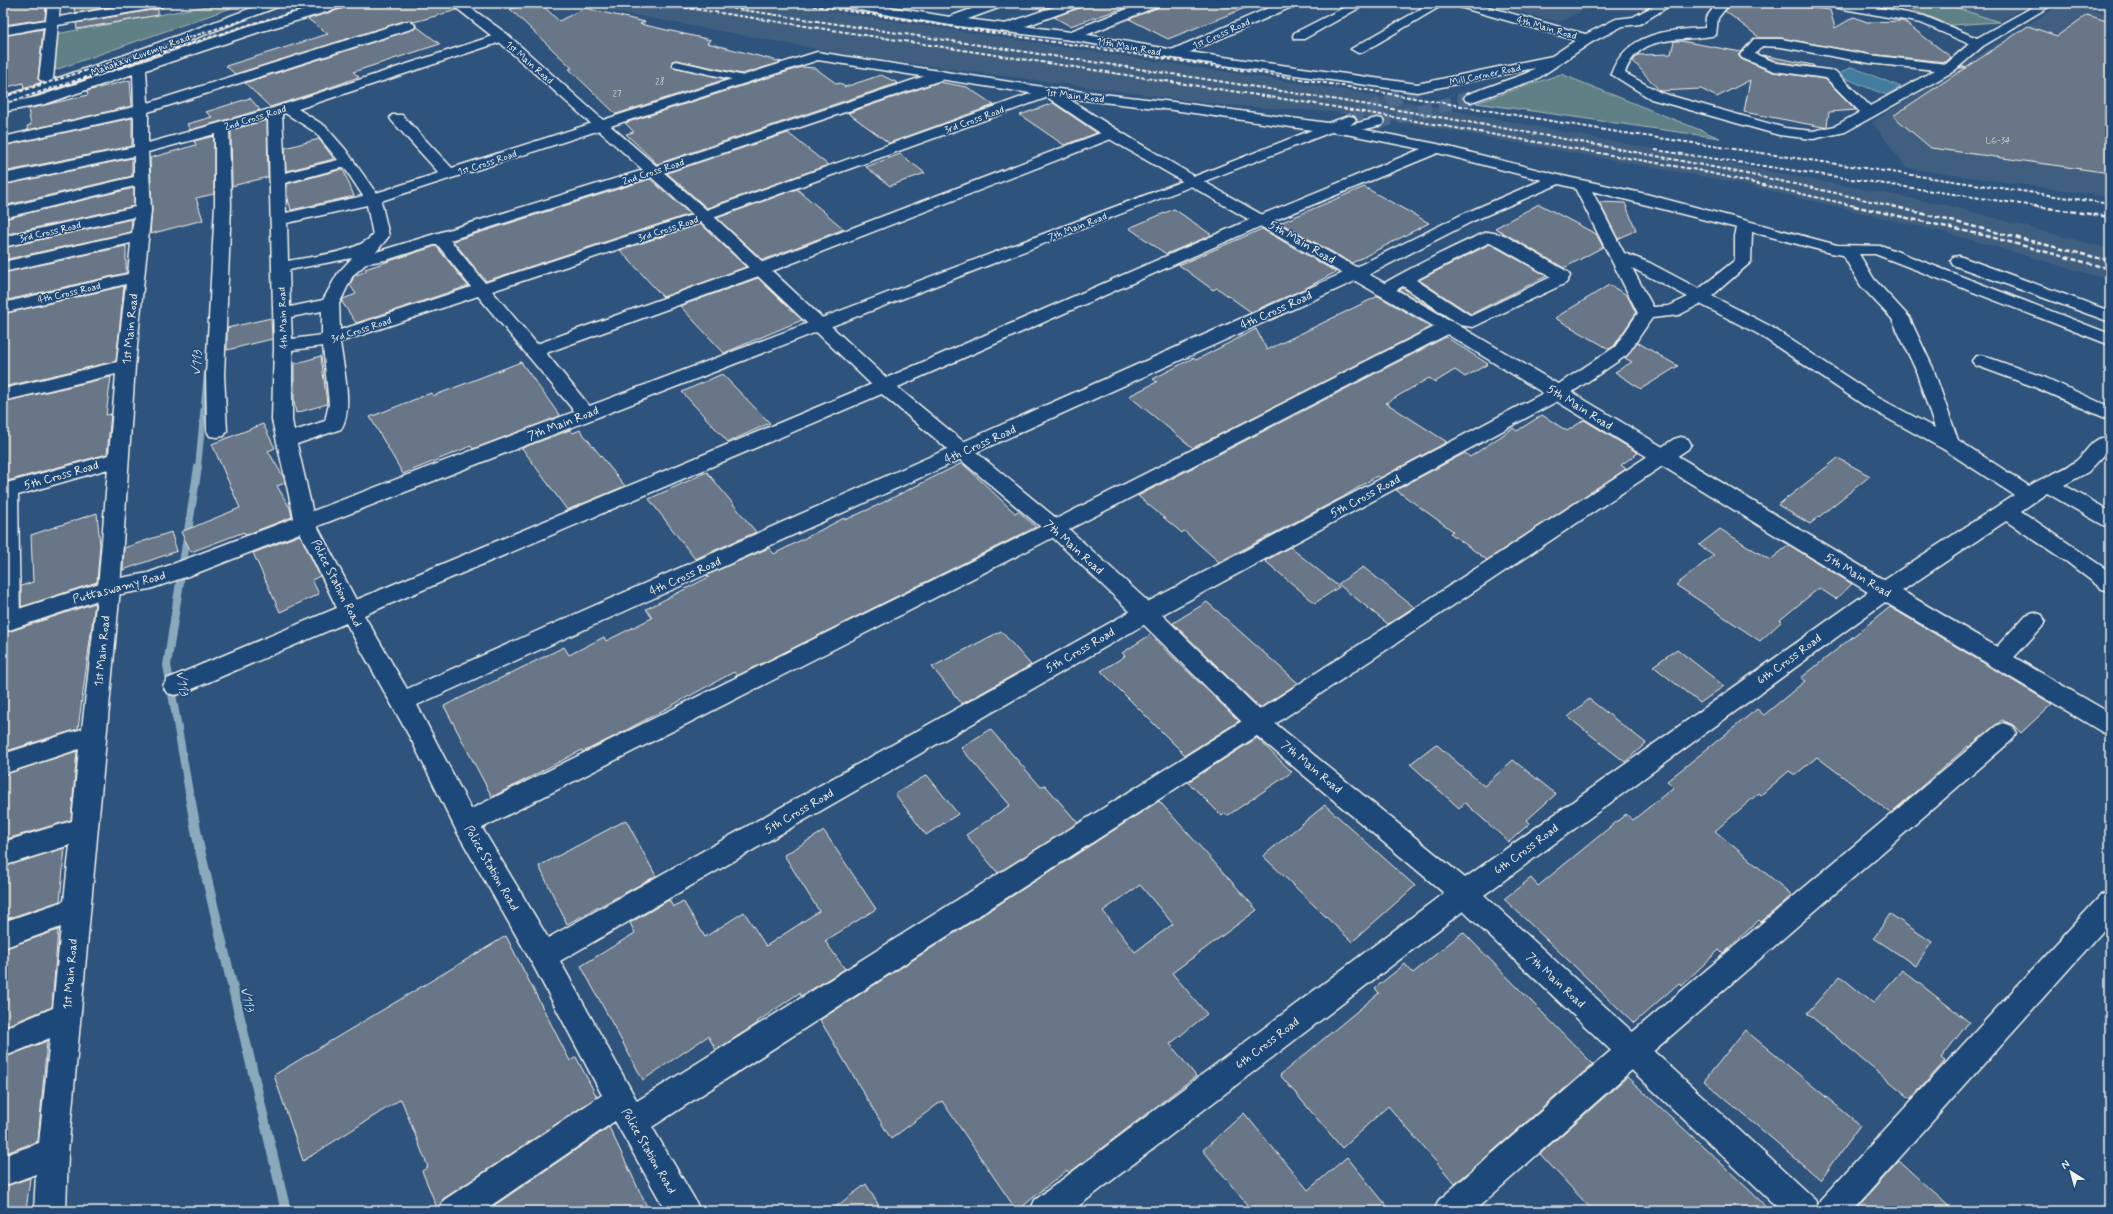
<svg xmlns="http://www.w3.org/2000/svg" width="2113" height="1214" viewBox="0 0 2113 1214" font-family="Mynerve,sans-serif">
<rect width="100%" height="100%" fill="#2e537d"/>
<filter id="ink" filterUnits="userSpaceOnUse"><feTurbulence type="fractalNoise" baseFrequency=".025" numOctaves="2"/><feDisplacementMap in="SourceGraphic" scale="8" xChannelSelector="R" yChannelSelector="G"/><feConvolveMatrix kernelMatrix="1 2 1 2 8 2 1 2 1" color-interpolation-filters="sRGB"/></filter>
<g filter="url(#ink)">
<path fill="#3f5e80" d="M568 3H776L1350 91 1946 205 2110 249V280L1947 233 1732 182 1424 126 1331 112 1222 105 855 56Z
M1485 3H1598L1559 22Z
M1942 3H2031L1999 22Z
M2063 3H2071L2110 15V197L1906 168 1872 122Z"/>
<path fill="#5e8186" stroke="#a9b9b7" d="M223 3H245L55 70 56 34Z
M1893 3H1942L1999 22 1951 25Z
M1561 74 1720 138 1476 103Z"/>
<path fill="#437b9e" stroke="#8aaabc" d="M1852 67 1901 87 1886 95 1837 75Z"/>
<g fill="none" stroke-linecap="round" stroke-linejoin="round">
<path stroke="#8aaabc" stroke-width="6" d="M198 468 207 372"/>
<path stroke="#8aaabc" stroke-width="8" d="M190 798 167 665 198 467"/>
<path stroke="#8aaabc" stroke-width="10" d="M190 797 199 846 286 1211"/>
</g>
<path fill="#687687" stroke="#f4f1e8" fill-rule="evenodd" d="M3 3H46L45 19 3 25Z
M73 3H131L75 13Z
M361 3H449L457 10 414 22 409 20 404 21 235 74 226 66 328 34 308 19Z
M534 3H540L559 21 585 8 645 22 640 24 711 40 707 43 782 62 742 74 676 60 672 61 673 67 726 79 616 114 569 69 572 68 510 9Z
M1029 3H1060L1041 10Z
M1084 3H1139L1070 26 1054 17 1082 7Z
M1161 3H1254L1255 4 1168 39 1129 19 1159 7Z
M1768 3 1830 10 1835 28 1854 17 1867 22 1903 21 1951 57 1946 62 1869 54 1781 38H1760L1725 11 1729 7Z
M158 9V15L77 29 76 23Z
M2087 15 2110 22V173L1931 148 1893 116 1965 68H1960L1962 66 1966 68 2028 26 2057 36Z
M416 26 440 44 353 72 359 77 311 94 270 107 245 83 414 29Z
M43 29 38 79 42 82 24 88 23 83 3 88V36Z
M1674 41H1681L1741 52 1738 55 1741 59 1773 72 1825 79 1856 110 1829 112 1827 126 1823 127 1744 112 1750 80 1717 97 1701 89 1660 91 1633 61 1638 55 1671 54Z
M1762 55 1813 65 1815 67 1777 62Z
M802 67 815 68 837 84 840 83 845 87 881 75 898 83 657 164 626 134 634 132 625 123Z
M130 80 132 106 28 130 27 126 31 125 28 109 88 95 87 91Z
M939 82 967 87 994 105 889 143 848 113Z
M250 98 260 110 190 130 187 124 212 117 206 112Z
M1053 103 1097 133 1064 145 1020 115Z
M132 118V146L3 172V146Z
M267 120 268 177 232 186 231 130Z
M788 133 828 165 707 208 667 173Z
M214 136V194L196 198 203 220 150 234 152 210 150 158 196 145 194 141Z
M319 139 334 159 286 171 285 148Z
M900 154 925 173 890 186 866 167Z
M132 158V176L3 206V185Z
M343 169 354 196 291 210 287 195V184Z
M650 179 690 214 486 281 453 241Z
M1364 187 1429 223 1352 263 1280 223Z
M134 188V206L3 235V219Z
M797 189 844 229 763 260 717 218Z
M1599 202 1625 203 1636 230 1618 239Z
M1539 204 1596 234 1603 247 1564 268 1495 228Z
M1174 209 1212 235 1166 254 1129 228Z
M132 219 131 232 3 260V248Z
M701 224 746 267 663 297 620 250Z
M1262 229 1336 272 1304 289 1251 312 1217 288 1213 290 1179 265Z
M1490 244 1547 276 1471 314 1419 280Z
M126 246V273L3 301V273Z
M436 246 468 286 356 323 342 302 343 299 356 294 350 285 354 276 366 271 365 269Z
M758 278 802 320 724 353 680 306Z
M1609 285 1627 295 1636 313 1614 346 1609 349 1555 318Z
M124 286 116 361 3 387V314Z
M1403 288 1438 311 1399 290Z
M1378 296 1431 327 1193 448 1129 396 1157 382 1153 379 1193 358 1196 360 1256 329 1267 350Z
M271 318 272 339 227 350V328Z
M1446 337 1488 364 1465 377 1455 370 1435 382 1429 378 1386 403 1447 442 1380 478 1377 476 1343 497 1219 562 1184 531 1182 533 1138 496Z
M1637 342 1664 358 1678 366 1641 389 1615 372 1632 362 1625 358Z
M321 356 327 404 296 413 294 401V364Z
M521 362 560 416 473 449 471 446 403 474 370 417 431 393 433 396Z
M722 374 770 423 728 442 682 392Z
M111 377 106 415 111 414 107 454 3 482V402Z
M1542 415 1567 431 1584 420 1638 453 1621 465 1626 469 1487 560 1450 533 1453 531 1396 490 1465 453 1470 457 1513 428 1517 431Z
M263 424 275 448 268 451 284 478 285 483 277 486 290 508 292 517 245 535 244 532 191 552 181 532 240 508 212 444Z
M570 430 573 433 580 430 625 486 567 510 522 448Z
M1838 458 1870 476 1810 524 1778 505Z
M962 463 1015 513 1018 511 1036 527 737 676 734 672 619 734 583 752 582 750 492 797 444 706 564 647 569 655 604 637 606 641 652 618 646 609 709 577 707 575 769 548 774 554 844 518 845 520 876 506Z
M707 472 756 532 695 559 649 499Z
M97 513 100 545 97 582 21 607V586L33 582 31 535Z
M1720 529 1770 560 1789 545 1852 584 1836 599 1819 588 1780 620 1782 621 1760 641 1676 585 1714 555 1699 545Z
M171 532 177 551 123 570 124 548Z
M300 535 320 576 312 580 319 594 280 612 253 553Z
M1290 547 1339 587 1315 603 1265 561Z
M1363 567 1414 607 1388 624 1338 584Z
M1207 602 1298 683 1260 708 1173 623Z
M95 603 78 729 3 752V656L5 633Z
M1890 607 2052 704 2021 733 2013 725 2002 720 1969 747 1968 746 1891 813 1817 757 1795 775 1789 771 1761 795 1759 793 1715 831 1792 895 1761 922 1759 920 1723 954 1719 950 1682 985 1679 983 1634 1023 1504 899 1531 878 1538 886 1626 814 1633 820 1674 787 1667 781 1757 709 1764 715 1805 681 1801 678Z
M1001 631 1031 665 962 704 932 667Z
M1150 635 1239 721 1185 755 1101 671 1125 656 1122 653Z
M1677 649 1724 686 1700 703 1653 666Z
M1589 699 1646 743 1625 762 1568 717Z
M990 729 1041 787 1045 785 1078 823 998 873 966 835 1010 805 961 748Z
M1257 738 1292 772 1227 816 1225 813 1222 816 1188 782Z
M1436 744 1484 786 1513 760 1556 794 1527 820 1530 823 1509 842 1465 803 1459 808 1410 764Z
M77 751 71 820 3 840V775Z
M927 775 958 814 926 835 895 794Z
M1159 801 1257 910 1172 973 1207 1014 1170 1044 1196 1076 1069 1173 1067 1170 1017 1211 942 1101 891 1139 820 1020ZM1140 885 1173 924 1135 952 1103 911Z
M1325 805 1415 886 1352 942 1263 856Z
M626 820 656 876 567 924 539 866Z
M824 831 876 909 825 941 845 969 801 996 799 993 757 1022 758 1023 716 1050 708 1036 643 1080 581 966 635 933 630 923 669 900 673 907 683 901 705 937 744 912 766 946 819 911 784 855Z
M65 848 60 901 3 920V867Z
M1890 914 1932 942 1916 966 1874 938Z
M58 930 52 1007 3 1027V949Z
M1463 932 1593 1064 1455 1184 1388 1106 1342 1148 1280 1075 1379 993 1375 988 1405 964 1413 973Z
M506 936 570 1061 576 1057 597 1097 443 1199 438 1210 422 1171 428 1167 401 1099 303 1161 274 1075Z
M1902 970 1969 1022 1941 1058 1945 1061 1911 1099 1807 1013 1840 976 1873 1003Z
M1745 1030 1860 1125 1821 1180 1704 1081Z
M47 1041 38 1141 3 1154V1058Z
M1627 1077 1704 1147 1771 1211H1593L1540 1154Z
M1244 1113 1308 1190 1347 1157 1391 1211H1252L1203 1150Z
M609 1127 649 1211H486Z
M1899 1161 1954 1211H1854Z
M30 1178 26 1211H3V1187Z
M866 1184 882 1211H830Z"/>
<g fill="none" stroke-linecap="round" stroke-linejoin="round">
<path stroke="#4c6b8d" stroke-width="14" stroke-dasharray="14 7" stroke-linecap="butt" d="M1349 120 1417 88
M1377 122 1471 98"/>
<defs>
<path id="service" d="M1523 3H1537L1532 6Z
M676 61 744 76 749 79 744 82 673 66V62Z"/>
<path id="minor" d="M48 3H60L59 17 140 3H167L161 7 58 25 53 79 46 83 39 79 45 27 3 35V27L46 20Z
M329 3H348L346 6 259 32 146 70 148 103 404 22 409 21 415 25 414 28 148 112V143L270 109 502 33 507 34 508 37 507 40 298 109 325 126 346 150 376 193 439 173 392 121 390 118 392 115H402L452 168 596 122H606L608 125 606 128 381 201 389 236 376 252 650 168 937 72 942 71 949 75 947 78 660 174 450 240 485 283 698 213 1044 89 1049 88 1056 92 1054 95 710 219 492 291 537 344 755 265 1106 131H1116L1118 134 1116 137 767 273 546 353 596 414 594 418 587 420 580 418 478 296 340 342C343 366 354 409 341 429L297 444 315 522 356 600 877 382 1256 217 1421 149 1341 133 1339 130 1341 127 1346 126 1437 144 1558 175 1646 194 1837 245 1883 246 2110 334V345L1875 254H1859L1874 279 1909 317 1933 368 1958 440 2029 486C2044 476 2062 472 2076 461 2088 451 2094 434 2110 438V453L2107 452 2088 472 2064 485 2110 511V527L2103 525 2047 493 2021 511 2110 572V591L2102 589 2067 562 2006 521 1893 597 1885 599 1877 597 1874 591 1877 585 2014 495 1943 449 1865 406 1758 334 1700 304 1679 315 1652 318 1627 355 1565 397 1154 619 560 961 637 1101 1250 716 1674 439 1681 437 1688 439 1691 444 1688 449 1266 730 652 1127 695 1200 700 1211H666L615 1121 483 1211H439L444 1200 602 1095 533 965 457 832 413 743 346 623 183 693 175 695 167 693 163 686 167 679 337 608 295 522 272 420 274 346 268 118 229 129 231 205 224 375 227 431 224 436 217 437 210 436 207 431 206 375 215 205V134L148 152 151 210 135 366 120 588 68 1153 66 1211H34L36 1174 3 1186V1156L39 1143 50 1038 3 1057V1029L53 1008 61 927 3 948V922L64 901 70 845 3 866V842L72 821 79 749 3 774V754L82 729 98 588 108 469 18 495 20 621 17 627 9 630 3 628V484L109 455 116 374 3 401V389L117 362 126 284 3 313V303L128 274 131 243 3 272V262L132 233 134 217 3 247V237L135 207V186L3 218V208L134 177V156L3 184V174L134 147V116L3 145V137L134 107 133 74 45 104 3 112V104L37 97 249 26ZM285 113 315 132 338 160 285 173 282 114ZM1438 153 1542 180 1461 215 1350 270 407 689 364 615 891 390 1268 223ZM344 167 363 196 286 213 285 183ZM1559 184 1575 188 1638 313 1615 347 1551 389 1138 607 548 938 482 828 1062 533 1454 331 1457 327 1454 323 1448 322 1442 323 1048 523 471 809 417 705 1362 278 1473 221ZM1592 191 1737 228 1735 236V260L1699 289 1650 263 1624 253ZM367 205 373 235C357 253 312 256 288 261L287 223ZM1752 232 1831 253 1843 255 1861 286 1892 319 1915 368 1935 428 1879 398 1770 326 1712 296 1751 262ZM437 244 471 287 340 330 339 304 353 275 367 263 386 260ZM352 258 338 273 323 300 290 307 289 270ZM1632 268 1638 271 1688 297 1669 306 1653 307ZM322 311V335L292 339 291 317ZM323 346 329 404 325 421 294 431 292 420V350Z
M988 3H1006L1004 6 954 24H946L944 21 946 18Z
M1065 3H1083L1081 6 1012 31H1002L1001 28 1002 25Z
M1143 3H1160L1158 6 1076 39H1066L1065 36 1066 33Z
M1280 3H1296L1294 6 1179 57H1169L1167 54 1169 51Z
M1353 3H1368L1304 39H1294L1293 36 1294 33Z
M1431 3H1446L1363 52 1358 53 1351 49Z
M1717 3H1730L1718 18 1716 35C1682 43 1640 31 1625 73L1661 93 1785 128 1813 131 1835 126 1860 112 1826 78 1774 71 1742 58 1740 55 1754 39H1781L1869 55 1946 64 1969 44 1921 23 1833 7 1827 3H1853L1924 16 1977 38 2040 3H2055L1983 46 1954 71 1874 116 1845 132 1813 139 1779 135 1651 99 1611 74C1626 33 1666 30 1705 28L1706 18ZM1762 46 1781 47 1869 63 1935 70 1870 106 1835 71 1777 63 1755 54Z
M1488 232 1504 235 1568 272 1570 276 1566 283 1473 327 1460 325 1403 286 1389 294 1383 295 1377 294 1375 290C1379 283 1476 235 1488 232ZM1490 242 1551 277 1471 316 1416 280Z
M1959 256 2110 311V322L1953 265 1951 261 1953 257Z
M1981 355 2046 378 2110 407V420L2032 386 1975 365 1972 361 1975 357Z
M2034 612 2042 615 2045 621 2042 627 2006 666 1998 669 1990 666 1987 660 1990 654 2026 615Z
M2004 723 2012 726 2016 733 2012 740 1642 1061 1474 1211H1434L1439 1200 1622 1041 1996 726Z
M2110 892V923L1852 1211H1815L1820 1200 2101 895Z"/>
<path id="tertiary" d="M1454 3H1474L1592 36 1593 39 1592 42H1582L1456 6Z
M1049 88 1054 89C1182 175 1320 245 1453 322 1673 451 1889 586 2110 713V735L2102 732 1885 602 1484 895 1815 1200 1820 1211H1781L1463 911 1072 1211H1030L1035 1200 1444 893 1250 730 1138 619 1048 533 877 390 698 219 596 128 594 125 596 122H606L710 213 891 382 1062 523 1154 607 1266 716 1465 878 1868 592 1442 331 1106 137 1044 95 1042 92 1044 89Z"/>
<path id="secondary" d="M265 3H282L280 6 138 60 3 106V97L128 54Z
M450 3H464L507 34 603 120 817 52 1049 88 1173 102 1328 123 1349 116 1354 117 1356 120 1350 125 1377 118 1382 119 1384 122 1382 125 1346 134 1331 132 197 573 150 589 110 596 3 632V614L109 580 148 573 181 561 1188 179 1312 130 1173 110 1049 96 818 60 601 129 596 128 497 40Z
M835 3H864L950 17 1071 32 1174 50 1417 84 1552 56 1582 36 1616 19 1633 17 1659 3H1674L1640 24 1623 26 1592 42 1537 79 1471 102 1466 101 1464 98 1466 95 1527 73 1535 68 1417 92 1174 58 1071 40 950 25 841 7Z"/>
</defs>
<use href="#service" stroke="#f4f1e8" stroke-width="3"/>
<use href="#minor" stroke="#f4f1e8" stroke-width="3"/>
<use href="#tertiary" stroke="#f4f1e8" stroke-width="3"/>
<use href="#secondary" stroke="#f4f1e8" stroke-width="3"/>
<use href="#service" fill="#1f4a7a" fill-rule="evenodd"/>
<use href="#minor" fill="#1f4a7a" fill-rule="evenodd"/>
<use href="#tertiary" fill="#1f4a7a" fill-rule="evenodd"/>
<use href="#secondary" fill="#1f4a7a" fill-rule="evenodd"/>
<path stroke="#f4f1e8" stroke-width="2" stroke-dasharray="4 2" stroke-linecap="butt" d="M655 3 1329 106 1697 170 1859 207
M697 3C927 38 1157 70 1386 108 1557 137 1728 167 1896 207
M795 3 1313 81 1611 131 2110 204
M3 97 247 19
M3 104 251 24 325 3
M1655 150 2041 207"/>
<path stroke="#f4f1e8" stroke-width="2.5" stroke-dasharray="5 2.5" stroke-linecap="butt" d="M1854 206 1987 236 2110 269
M1892 206 2110 261
M2034 206 2110 217"/>
</g>
</g>
<g text-anchor="middle" stroke-width="3" stroke-linejoin="round" paint-order="stroke">
<g font-size="9" fill="#d1d2d0">
<text x="660" y="84">28</text>
<text x="617" y="96">27</text>
<text x="1998" y="143">LG-34</text>
</g>
<g font-size="10" fill="#f4f1e8" stroke="#1f4a7a">
<text transform="translate(1547 27) rotate(16)" y="4">4th Main Road</text>
<text transform="translate(1221 33) rotate(-24)" y="4">1st Cross Road</text>
<text transform="translate(1129 46) rotate(10)" y="4">11th Main Road</text>
<text transform="translate(140 54) rotate(-20)" y="4">Mahakavi Kuvempu Road</text>
<text transform="translate(530 62) rotate(41)" y="4">1st Main Road</text>
<text transform="translate(1485 74) rotate(-12)" y="4">Mill Corner Road</text>
<text transform="translate(1075 95) rotate(7)" y="4">1st Main Road</text>
<text transform="translate(255 117) rotate(-17)" y="4">2nd Cross Road</text>
<text transform="translate(974 119) rotate(-20)" y="4">3rd Cross Road</text>
<text transform="translate(487 162) rotate(-18)" y="4">1st Cross Road</text>
<text transform="translate(653 171) rotate(-18)" y="4">2nd Cross Road</text>
<text transform="translate(1077 226) rotate(-21)" y="4">7th Main Road</text>
<text transform="translate(668 228) rotate(-18)" y="4">3rd Cross Road</text>
<text transform="translate(50 231) rotate(-13)" y="4">3rd Cross Road</text>
<text transform="translate(69 292) rotate(-13)" y="4">4th Cross Road</text>
<text transform="translate(282 318) rotate(-92)" y="4">4th Main Road</text>
<text transform="translate(361 329) rotate(-18)" y="4">3rd Cross Road</text>
</g>
<g font-size="12" fill="#f4f1e8" stroke="#1f4a7a">
<text transform="translate(1302 242) rotate(30)" y="4">5th Main Road</text>
<text transform="translate(1276 310) rotate(-24)" y="4">4th Cross Road</text>
<text transform="translate(130 329) rotate(-84)" y="4">1st Main Road</text>
<text transform="translate(1580 407) rotate(32)" y="4">5th Main Road</text>
<text transform="translate(563 423) rotate(-21)" y="4">7th Main Road</text>
<text transform="translate(980 444) rotate(-24)" y="4">4th Cross Road</text>
<text transform="translate(61 475) rotate(-16)" y="4">5th Cross Road</text>
<text transform="translate(1365 496) rotate(-28)" y="4">5th Cross Road</text>
<text transform="translate(1074 547) rotate(42)" y="4">7th Main Road</text>
<text transform="translate(1858 575) rotate(31)" y="4">5th Main Road</text>
<text transform="translate(685 576) rotate(-24)" y="4">4th Cross Road</text>
<text transform="translate(337 583) rotate(63)" y="4">Police Station Road</text>
<text transform="translate(119 587) rotate(-15)" y="4">Puttaswamy Road</text>
<text transform="translate(1080 650) rotate(-30)" y="4">5th Cross Road</text>
<text transform="translate(102 651) rotate(-84)" y="4">1st Main Road</text>
<text transform="translate(1789 659) rotate(-36)" y="4">6th Cross Road</text>
<text transform="translate(1312 767) rotate(40)" y="4">7th Main Road</text>
<text transform="translate(799 811) rotate(-30)" y="4">5th Cross Road</text>
<text transform="translate(1526 849) rotate(-36)" y="4">6th Cross Road</text>
<text transform="translate(492 868) rotate(60)" y="4">Police Station Road</text>
<text transform="translate(70 974) rotate(-85)" y="4">1st Main Road</text>
<text transform="translate(1556 980) rotate(43)" y="4">7th Main Road</text>
<text transform="translate(1267 1043) rotate(-37)" y="4">6th Cross Road</text>
<text transform="translate(649 1151) rotate(60)" y="4">Police Station Road</text>
</g>
<g font-size="13" font-style="italic" fill="#d9dfdd" stroke="#1f4a7a">
<text transform="translate(196 363) rotate(-86)" y="5">V113</text>
<text transform="translate(183 683) rotate(80)" y="5">V113</text>
<text transform="translate(248 999) rotate(77)" y="5">V113</text>
</g>
</g>
<rect width="2113" height="1214" fill="none" stroke="#1f4a7a" stroke-width="16"/>
<rect x="8" y="8" width="2097" height="1198" fill="none" stroke="#f4f1e8" stroke-width="1.5" filter="url(#ink)"/>
<g transform="translate(2071 1172) rotate(323)" stroke="#1f4a7a" stroke-width="3" paint-order="stroke">
<path d="M0-3L7 15L0 10L-7 15Z" fill="#f4f1e8"/>
<text y="-6" font-size="11" font-weight="bold" text-anchor="middle" fill="#f4f1e8">N</text>
</g>
</svg>
